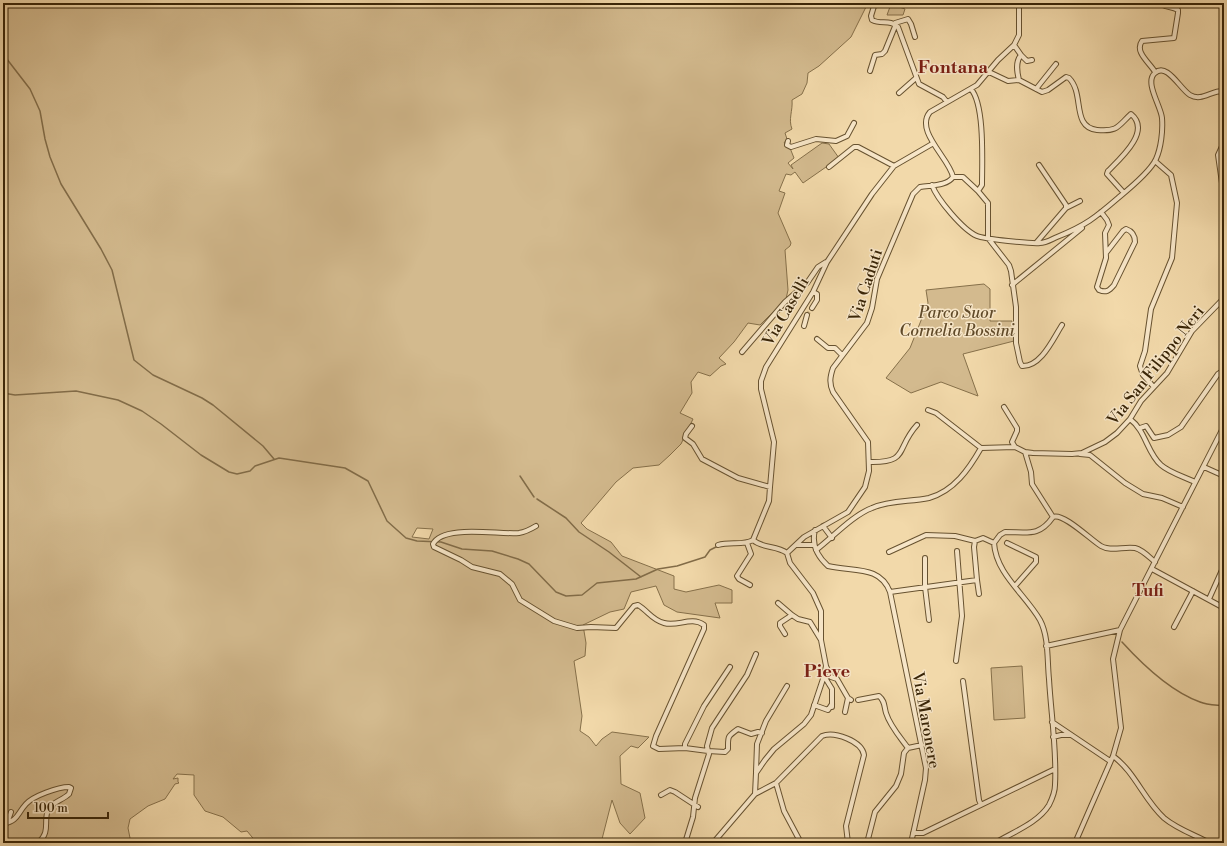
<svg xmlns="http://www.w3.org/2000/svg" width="1227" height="846" viewBox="0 0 1227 846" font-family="'Libre Bodoni',serif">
<rect width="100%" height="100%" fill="#f2d9aa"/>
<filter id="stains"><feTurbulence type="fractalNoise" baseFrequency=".005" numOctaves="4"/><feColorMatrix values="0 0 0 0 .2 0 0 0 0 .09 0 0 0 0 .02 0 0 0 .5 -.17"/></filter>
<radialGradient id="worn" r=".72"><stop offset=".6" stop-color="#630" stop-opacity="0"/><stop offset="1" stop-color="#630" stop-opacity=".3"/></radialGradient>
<path fill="#d3ba8e" stroke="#86704a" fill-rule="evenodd" d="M3 3H868L851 37 819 66 808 73 807 83 802 94 792 100C793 111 788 119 792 129L785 133 787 139 784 143 790 148 794 158 788 163 793 169 791 165 822 143 829 144 839 158 803 183 795 172 791 175 786 174 779 191 785 193 778 213 791 243 790 246 785 250 788 290 786 299 760 325 748 323 734 342 719 358 726 364 721 366 710 376 698 372 691 382 692 393 680 413 693 419 681 444 670 455 659 465 633 468 616 482 581 523 587 529 611 542 622 556 674 576V589L686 592 719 585 732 590V603H715L720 618 677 612 664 605 656 586 631 592 624 609 610 612 583 625 586 643 585 656 574 661 582 716 580 731 589 737 596 746 602 739 612 732 649 737 638 748 631 746 620 756 621 784 640 793 645 818 630 834 620 823 612 800 601 843H257L247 831 241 832 223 817 205 811 194 795V775L177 774 173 779 178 778V782L179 783 175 784 165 799 148 806 130 819 128 828 131 843H3ZM417 528 433 529 429 539 412 537Z
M891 4 905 9 903 15H887Z
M984 284 990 289V321H1012L1014 341 963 354 978 396 941 382 911 393 886 378 910 348 928 303 926 290Z
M1022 666 1025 718 994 720 991 668Z"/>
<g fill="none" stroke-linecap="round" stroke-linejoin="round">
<path stroke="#826c48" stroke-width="1.5" d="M3 54 30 89 40 111 45 139 50 157 61 184 101 249 112 270 134 360 153 375 202 398 213 405 263 446 274 459
M3 393 15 395 76 391 118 400 142 411 161 424 201 455 229 472 237 474 250 471 255 466 279 458 345 468 368 481 387 521 406 538 417 541 441 542 462 549 492 551 518 559 529 564 556 592 566 596 582 595 597 583 636 579 658 569 677 566 705 557 710 550 718 546
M520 476 534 497
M537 499 566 518 579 532 609 552 641 577
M1122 642C1142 664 1172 692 1200 702 1207 705 1216 705 1224 706"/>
<path stroke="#cdb589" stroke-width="4" stroke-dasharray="4 2" stroke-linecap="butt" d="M807 315 812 308"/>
<defs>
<path id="street" d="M875 3 871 16 872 20C881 25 890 19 898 27L919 84 943 97 947 102
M895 23 908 19 911 24 915 37
M1014 45 1021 55C1015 62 1017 72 1019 80
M1021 55 1027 61 1032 60
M870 71 875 55 882 54 885 51 896 24
M989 72 1008 81 1019 80 1042 92 1048 90 1066 77 1069 78C1085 94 1071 127 1097 130 1118 132 1118 126 1131 114 1152 131 1120 159 1108 171L1107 174 1124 193
M1155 72C1150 63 1134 52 1142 41L1174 38 1178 13V10C1172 6 1164 8 1160 3
M971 89C985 105 982 163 982 185L978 191
M1036 89 1056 64
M899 93 916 78
M788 141 787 145 791 147 816 139 836 141 847 136 854 123
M1224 142 1218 155 1224 197
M829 167 854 147H858L894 166
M953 177H963L978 191 988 203V238L1009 265 1011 271 1016 307V343L1020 362 1022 366C1041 367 1053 339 1062 325
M932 185C937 199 963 230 977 236 984 239 1032 244 1040 243 1046 243 1052 239 1057 237 1085 226 1096 217 1118 198 1129 189 1150 172 1156 159 1161 148 1163 131 1162 118 1161 106 1144 82 1155 73 1167 62 1180 89 1190 95 1202 102 1211 90 1224 91
M1066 208 1080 201
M1101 212 1107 220 1109 225 1105 233 1106 258 1097 287 1099 290C1106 293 1109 291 1114 285L1135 242C1135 236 1132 231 1126 229L1123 231 1106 253
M1036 243 1066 208V205L1039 165
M1012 285 1082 228
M812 308 817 300V294L813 292
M804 326 807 315
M817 339 828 348H835L842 355
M742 352 785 302 807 283 818 267 826 262
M1153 386 1143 375 1140 366 1145 351 1151 309 1172 258 1177 203 1171 175 1155 161
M1004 407 1017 428V431L1012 442 1015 447
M928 410 936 413 981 448
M1130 419C1146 431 1147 453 1161 465 1170 473 1185 477 1195 482
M692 426 686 434 685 438 693 444 702 459 738 478 770 487 769 501 753 540
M1140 428 1146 426 1154 438 1168 435 1181 427 1218 374 1224 370
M1080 454 1090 455 1125 483 1143 494 1162 498 1183 507
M869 462C910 463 895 449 917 425
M1204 467 1224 476
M770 487 774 442 761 389V381L766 367 813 292 827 262 872 194 894 166 932 144
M1053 517C1063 512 1092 541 1101 546 1111 552 1124 546 1135 548 1143 550 1149 557 1155 562
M536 526C531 529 525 532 519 533 499 535 443 524 433 544L434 547 461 560 472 567 500 574 512 584 520 600 554 621 577 628 591 627 616 628 634 606 638 605C648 611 652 620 664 623 678 627 691 616 704 625V629L656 736 653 746 659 749 685 748 708 751 709 754 695 798 693 817 685 843
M823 526 832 538
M815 530C811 545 817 556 828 566 853 572 880 565 890 592L926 768 925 780 911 843
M747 543 751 554 737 576 739 579 750 585
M1007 543 1036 557V562L1015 586
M718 545C730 541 743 546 753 540 763 549 776 545 787 553
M796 545H814
M816 550C833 537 853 515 872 508 890 500 910 502 929 498 954 491 969 469 981 448L1015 447 1025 452 1033 453 1072 454 1082 453 1105 442 1117 433 1130 419 1141 401 1167 373 1192 331 1224 298
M889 552 926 535 955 536 975 541
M787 553 804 537 848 512 865 487 869 471 868 442 833 392C829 383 830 377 833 368L867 323 872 308 877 279 913 194 920 187C931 185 947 186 953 177 950 159 914 131 930 112L977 85 998 60 1014 45 1019 35V3
M925 558V587L929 620
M1152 569 1224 608
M977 580 979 594
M890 592 977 580 974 547 975 541 983 538 994 543
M1209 599 1222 570
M778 603 792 615
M1174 627 1193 591
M785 634 780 626V623L792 615 798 619 810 622 821 640
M1046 646 1120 630
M756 654 747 675 712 728 707 746 708 751 725 752 728 749C728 736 727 737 738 729L751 734 758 732 762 733
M956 661 962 616 957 551
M826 666 831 677 837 679 848 698 851 700
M824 676 832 689V707
M963 681 979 800 981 805
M858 700 879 696C885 701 884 706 886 713 890 726 900 737 908 748L922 745
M814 705 828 710 832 704
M845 712 848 698
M1052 722 1110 761
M1053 737 1061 735H1070
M685 748V744L704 706 730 667
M1113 756C1135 772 1144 800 1164 818 1177 829 1195 835 1210 843
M756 772 757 744 766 721 787 686
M776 783 784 811 801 843
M755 794 776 783 822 736C834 731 862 741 864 755L846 826 848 843
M661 795 670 790 675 792 698 807
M7 823 11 812
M3 824C19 820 16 815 26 804 33 796 58 787 69 787L71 788 69 794C64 799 52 803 49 808 42 820 52 831 38 843
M913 833H923L1055 769
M713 843 755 794 756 773 765 760 774 749 804 724 811 715 824 676 826 666 821 640V611L813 593 790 563 787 553
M867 843 875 812 896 786 901 774 904 753 908 748
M995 843C1013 832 1038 823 1049 805 1052 799 1055 791 1055 785 1057 750 1051 714 1049 679 1047 660 1049 637 1040 620 1025 594 996 574 994 543L1000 535 1005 532C1028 532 1039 537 1053 517L1032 484 1031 472 1025 452
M1075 843 1113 756 1121 728 1113 659 1120 630 1224 426"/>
</defs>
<use href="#street" stroke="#675230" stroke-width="6"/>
<use href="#street" stroke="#f7e6c8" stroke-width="4"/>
</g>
<g text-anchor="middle" stroke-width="3" stroke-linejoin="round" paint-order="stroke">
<g font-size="16" fill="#392507" stroke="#f7e6c8">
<text transform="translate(865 285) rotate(-72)" y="6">Via Caduti</text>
<text transform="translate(785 311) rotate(-60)" y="6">Via Caselli</text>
<text transform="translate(1155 365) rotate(-52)" y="6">Via San Filippo Neri</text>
<text transform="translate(927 720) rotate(80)" y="6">Via Maronere</text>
</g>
<g font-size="16" font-style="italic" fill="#604a29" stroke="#f7e6c8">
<text x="957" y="318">Parco Suor<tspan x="957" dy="18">Cornelia Bossini</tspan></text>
</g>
<g font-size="17" font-weight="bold" fill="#7a1f14" stroke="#f7e6c8">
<text x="1148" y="596">Tufi</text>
</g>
<g font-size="18" font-weight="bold" fill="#7a1f14" stroke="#f7e6c8">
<text x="953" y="73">Fontana</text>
<text x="827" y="677">Pieve</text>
</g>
</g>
<rect width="1227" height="846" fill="none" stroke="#f2d9aa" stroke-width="16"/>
<rect x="4" y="4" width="1219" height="838" fill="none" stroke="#392507" stroke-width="2"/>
<rect x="8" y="8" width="1211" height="830" fill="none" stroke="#392507"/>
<path d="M28 812v6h80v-6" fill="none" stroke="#392507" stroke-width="2"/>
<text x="34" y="812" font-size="12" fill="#392507" stroke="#f7e6c8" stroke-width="3" paint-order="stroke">100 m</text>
<rect width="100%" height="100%" filter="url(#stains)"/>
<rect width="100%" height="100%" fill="url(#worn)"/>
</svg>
